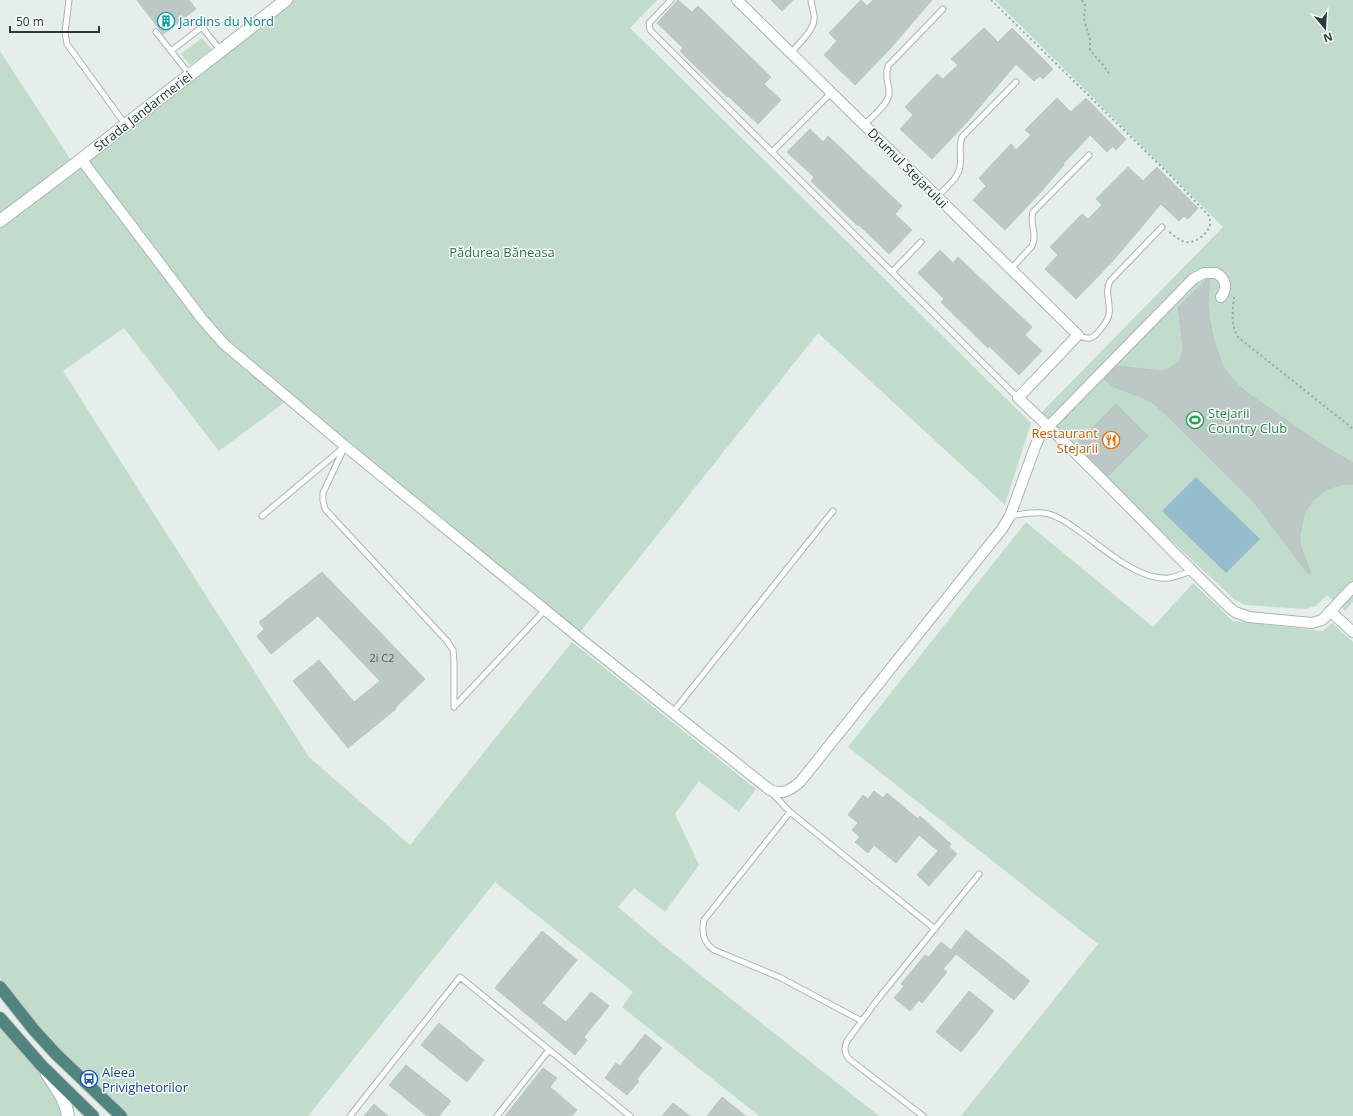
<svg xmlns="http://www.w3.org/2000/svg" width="1353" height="1116" viewBox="0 0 1353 1116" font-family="'Open Sans',sans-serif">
<rect width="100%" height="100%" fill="#e6eeeb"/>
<path fill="#c1dccd" d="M286 0H657L630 28 1031 423 1005 505 818 333 577 636 289 399 219 451 124 328 63 371 309 757 410 845 572 642 756 789 739 812 699 781 675 814 699 865 665 912 634 888 618 907 668 949 879 1116H759L622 1007 633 992 495 882 308 1116H123L14 1006 0 977V51L74 165Z
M995 0H1353V602L1345 611 1327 595 1316 606 1305 609 1245 605 1235 600 1038 416 1223 227Z
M202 38 211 49 190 65 181 54Z
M1026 522 1153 627 1193 583 1233 621 1323 631 1332 623 1353 642V1116H961L1098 944 848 747Z
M0 1019 41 1065 68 1116H0Z"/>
<path fill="#94bccd" d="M1196 477 1260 539 1226 573 1162 511Z"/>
<path fill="#bcc8c5" stroke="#b9c7c3" d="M137 0H189L196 9 163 34Z
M678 0 692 12 698 6 771 77 764 84 781 100 758 124 728 96 727 97 680 51 683 48 657 23Z
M771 0H793L782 11Z
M861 0 867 6 873 0H932L890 49 855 85 824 55 837 41 829 33Z
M984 28 998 42 1012 28 1053 69 1043 79 1040 76 1034 81 1016 64 967 122 932 159 900 129 913 115 905 107 937 74 943 79 958 65 951 59Z
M1057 98 1071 112 1086 98 1126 139 1116 150 1113 146 1107 152 1090 135 1063 164 1064 165 1040 193 1005 230 973 200 986 186 979 178 1011 144 1016 150 1031 135 1025 130Z
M810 129 823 142 828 136 902 206 895 214 912 230 889 254 859 225 858 226 811 181 814 177 787 152Z
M1128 167 1143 181 1157 167 1198 208 1188 219 1184 216 1179 221 1161 204 1112 262 1076 299 1045 269 1058 255 1050 247 1082 214 1088 219 1102 205 1096 199Z
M940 250 953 263 958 257 1032 327 1025 335 1042 351 1019 375 989 346 988 348 941 302 944 299 918 273Z
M1206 280H1210L1208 304 1210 322 1214 341 1223 366 1230 376 1237 384 1249 394 1318 442 1353 463V484H1344L1327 489 1313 500 1304 514 1300 535V544L1311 573 1308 574 1253 501 1167 416 1153 403 1143 398 1114 387 1104 379 1117 366 1162 371 1169 369 1179 361 1182 354 1183 347 1178 307Z
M1116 404 1148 436 1108 476 1076 444Z
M322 572 425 679 395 708 396 709 348 748 293 681 319 660 354 702 380 681 318 616 271 654 257 636 264 629 259 622Z
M874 791 883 798 887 793 918 819 920 816 951 844 949 847 957 854 929 886 917 875 938 851 919 835 896 863 874 845 868 853 855 842 860 837 852 830 858 823 848 815 863 795 868 799Z
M966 930 1030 981 1014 1000 951 950Z
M542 931 577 960 542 1003 566 1022 591 992 609 1006 584 1037 587 1040 575 1055 495 988Z
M941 942 956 954 943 969 947 972 922 1003 919 1000 910 1011 894 998 904 986 901 984 925 955 929 957Z
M969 991 994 1011 961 1052 936 1032Z
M439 1023 484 1060 467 1082 421 1045Z
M645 1034 662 1048 637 1079 639 1081 627 1095 605 1078 616 1063 620 1066Z
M406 1065 451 1101 439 1116H427L389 1085Z
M543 1068 557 1078 550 1087 577 1110 572 1116H505Z
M722 1097 746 1116H707Z
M673 1103 690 1116H662Z
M374 1104 388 1116H364Z"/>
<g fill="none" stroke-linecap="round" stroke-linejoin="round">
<defs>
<path id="service" d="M69 0 65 32 67 44 125 124
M671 0 649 23 650 30 1018 398
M156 32 171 51
M791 53C799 43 816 29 814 16 814 10 811 6 811 0
M190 75 171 51 202 27 220 50
M864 125C871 118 887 105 889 95 890 84 884 79 888 66L943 9
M772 152 831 93
M937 197C945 188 959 178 960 166 962 155 958 147 962 137L1016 82
M1011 269 1032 246C1038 234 1029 224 1033 212L1089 155
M892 272 921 242
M1078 335C1082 337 1086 339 1090 338 1097 336 1108 321 1109 314 1111 303 1104 292 1110 281L1162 227
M345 446 323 493V501L325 509 447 641 453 650 454 661V707
M262 516 343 448
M1011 516C1021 514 1033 512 1044 513 1057 515 1069 524 1079 531 1103 548 1138 581 1169 578 1176 577 1185 573 1192 571
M454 707 545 610
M673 712 833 511
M772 793 790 812 935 929
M790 812 704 920C701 932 704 943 714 950L779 977 862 1021
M350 1116 460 977 630 1116
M497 1116 549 1050
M923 1116 849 1059C844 1052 844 1048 847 1041L878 999 979 874"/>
<path id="minor" d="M737 0 1078 335 1018 398C1091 465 1158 538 1229 607L1235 612 1249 617 1312 623 1322 620 1326 616 1353 587
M81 159 202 319 224 344 345 446 577 636 770 790C783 795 789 791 800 782L1002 529 1010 516 1035 447 1039 438 1049 426 1193 279 1204 273H1216C1226 279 1228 288 1221 297
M1330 611 1353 632"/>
<path id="tertiary" d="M0 221 74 165 286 0
M47 1074C56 1088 66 1100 68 1116"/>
<path id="trunk" d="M0 987 34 1030 56 1054 121 1116
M0 1018 41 1065 93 1116"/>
</defs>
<use href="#service" stroke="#a9b6b3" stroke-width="7"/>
<use href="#minor" stroke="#a9b6b3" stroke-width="12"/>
<use href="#tertiary" stroke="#a9b6b3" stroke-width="14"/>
<use href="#trunk" stroke="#c2c9c8" stroke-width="14"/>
<path stroke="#8aaea8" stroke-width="2" stroke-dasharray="2 3" stroke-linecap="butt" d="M991 0 1175 180 1209 216C1210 220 1211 224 1209 228 1205 236 1193 244 1185 242 1179 240 1173 235 1168 231
M1082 0 1085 4 1084 19 1090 39V50L1103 65 1110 75
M1234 297C1233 311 1230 324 1238 337L1353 429"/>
<use href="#service" stroke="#fff" stroke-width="5"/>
<use href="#minor" stroke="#fff" stroke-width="10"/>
<use href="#tertiary" stroke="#fff" stroke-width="12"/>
<use href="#trunk" stroke="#52847f" stroke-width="12"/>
</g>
<defs>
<symbol id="building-ring" viewBox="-11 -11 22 22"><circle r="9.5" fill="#f7faf9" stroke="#0f9aa8" stroke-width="1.5"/><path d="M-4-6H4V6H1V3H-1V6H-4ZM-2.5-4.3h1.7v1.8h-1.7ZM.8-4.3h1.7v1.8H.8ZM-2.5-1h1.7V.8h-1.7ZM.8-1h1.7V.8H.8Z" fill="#0f9aa8"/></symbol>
<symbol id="stadium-ring" viewBox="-11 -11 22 22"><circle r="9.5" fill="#f7faf9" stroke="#2e9e5b" stroke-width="1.5"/><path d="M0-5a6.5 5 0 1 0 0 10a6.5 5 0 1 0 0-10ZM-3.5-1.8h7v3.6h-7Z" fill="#2e9e5b"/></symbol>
<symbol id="restaurant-ring" viewBox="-11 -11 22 22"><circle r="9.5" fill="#f7faf9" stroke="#e8710a" stroke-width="1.5"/><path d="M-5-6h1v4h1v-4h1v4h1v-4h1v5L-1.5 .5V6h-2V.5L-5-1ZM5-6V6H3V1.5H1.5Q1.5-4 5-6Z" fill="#e8710a"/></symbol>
<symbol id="bus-ring" viewBox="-11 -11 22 22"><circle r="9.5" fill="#f7faf9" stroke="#1a4fb4" stroke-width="1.5"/><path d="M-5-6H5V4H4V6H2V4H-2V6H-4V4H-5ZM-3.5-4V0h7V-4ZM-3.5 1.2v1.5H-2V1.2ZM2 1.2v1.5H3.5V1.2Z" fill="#1a4fb4"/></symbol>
</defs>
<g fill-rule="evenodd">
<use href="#building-ring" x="156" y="11" width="20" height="20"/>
<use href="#stadium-ring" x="1185" y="410" width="20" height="20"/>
<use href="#restaurant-ring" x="1101" y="430" width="20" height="20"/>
<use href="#bus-ring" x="79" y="1069" width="20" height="20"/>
</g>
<g text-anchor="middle" stroke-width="3" stroke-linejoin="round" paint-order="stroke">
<g font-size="11" fill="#4c605e">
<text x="382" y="662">2i C2</text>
</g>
<g font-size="13" fill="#0d838f" stroke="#f7faf9" text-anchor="start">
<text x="179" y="26">Jardins du Nord</text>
</g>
<g font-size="13" fill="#263e3b" stroke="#f7faf9">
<text transform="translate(143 111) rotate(-38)" y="5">Strada Jandarmeriei</text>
<text transform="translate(908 168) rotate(45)" y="5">Drumul Stejarului</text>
</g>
<g font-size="13" fill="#347255" stroke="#f7faf9">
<text x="502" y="257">Pădurea Băneasa</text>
</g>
<g font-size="13" fill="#27864d" stroke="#f7faf9" text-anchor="start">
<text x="1208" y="418">Stejarii<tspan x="1208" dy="15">Country Club</tspan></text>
</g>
<g font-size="13" fill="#c56008" stroke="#f7faf9" text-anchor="end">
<text x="1098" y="438">Restaurant<tspan x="1098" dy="15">Stejarii</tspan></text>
</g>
<g font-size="13" fill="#164399" stroke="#f7faf9" text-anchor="start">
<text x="102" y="1077">Aleea<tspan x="102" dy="15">Privighetorilor</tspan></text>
</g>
</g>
<g transform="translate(1325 28) rotate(162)" stroke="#f7faf9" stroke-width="3" paint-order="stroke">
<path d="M0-3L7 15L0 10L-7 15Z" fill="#263e3b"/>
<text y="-6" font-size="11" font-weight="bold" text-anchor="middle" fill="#263e3b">N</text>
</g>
<path d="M10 26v6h89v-6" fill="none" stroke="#263e3b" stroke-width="2"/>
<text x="16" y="26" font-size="12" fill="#263e3b" stroke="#f7faf9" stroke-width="3" paint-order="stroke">50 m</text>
</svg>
